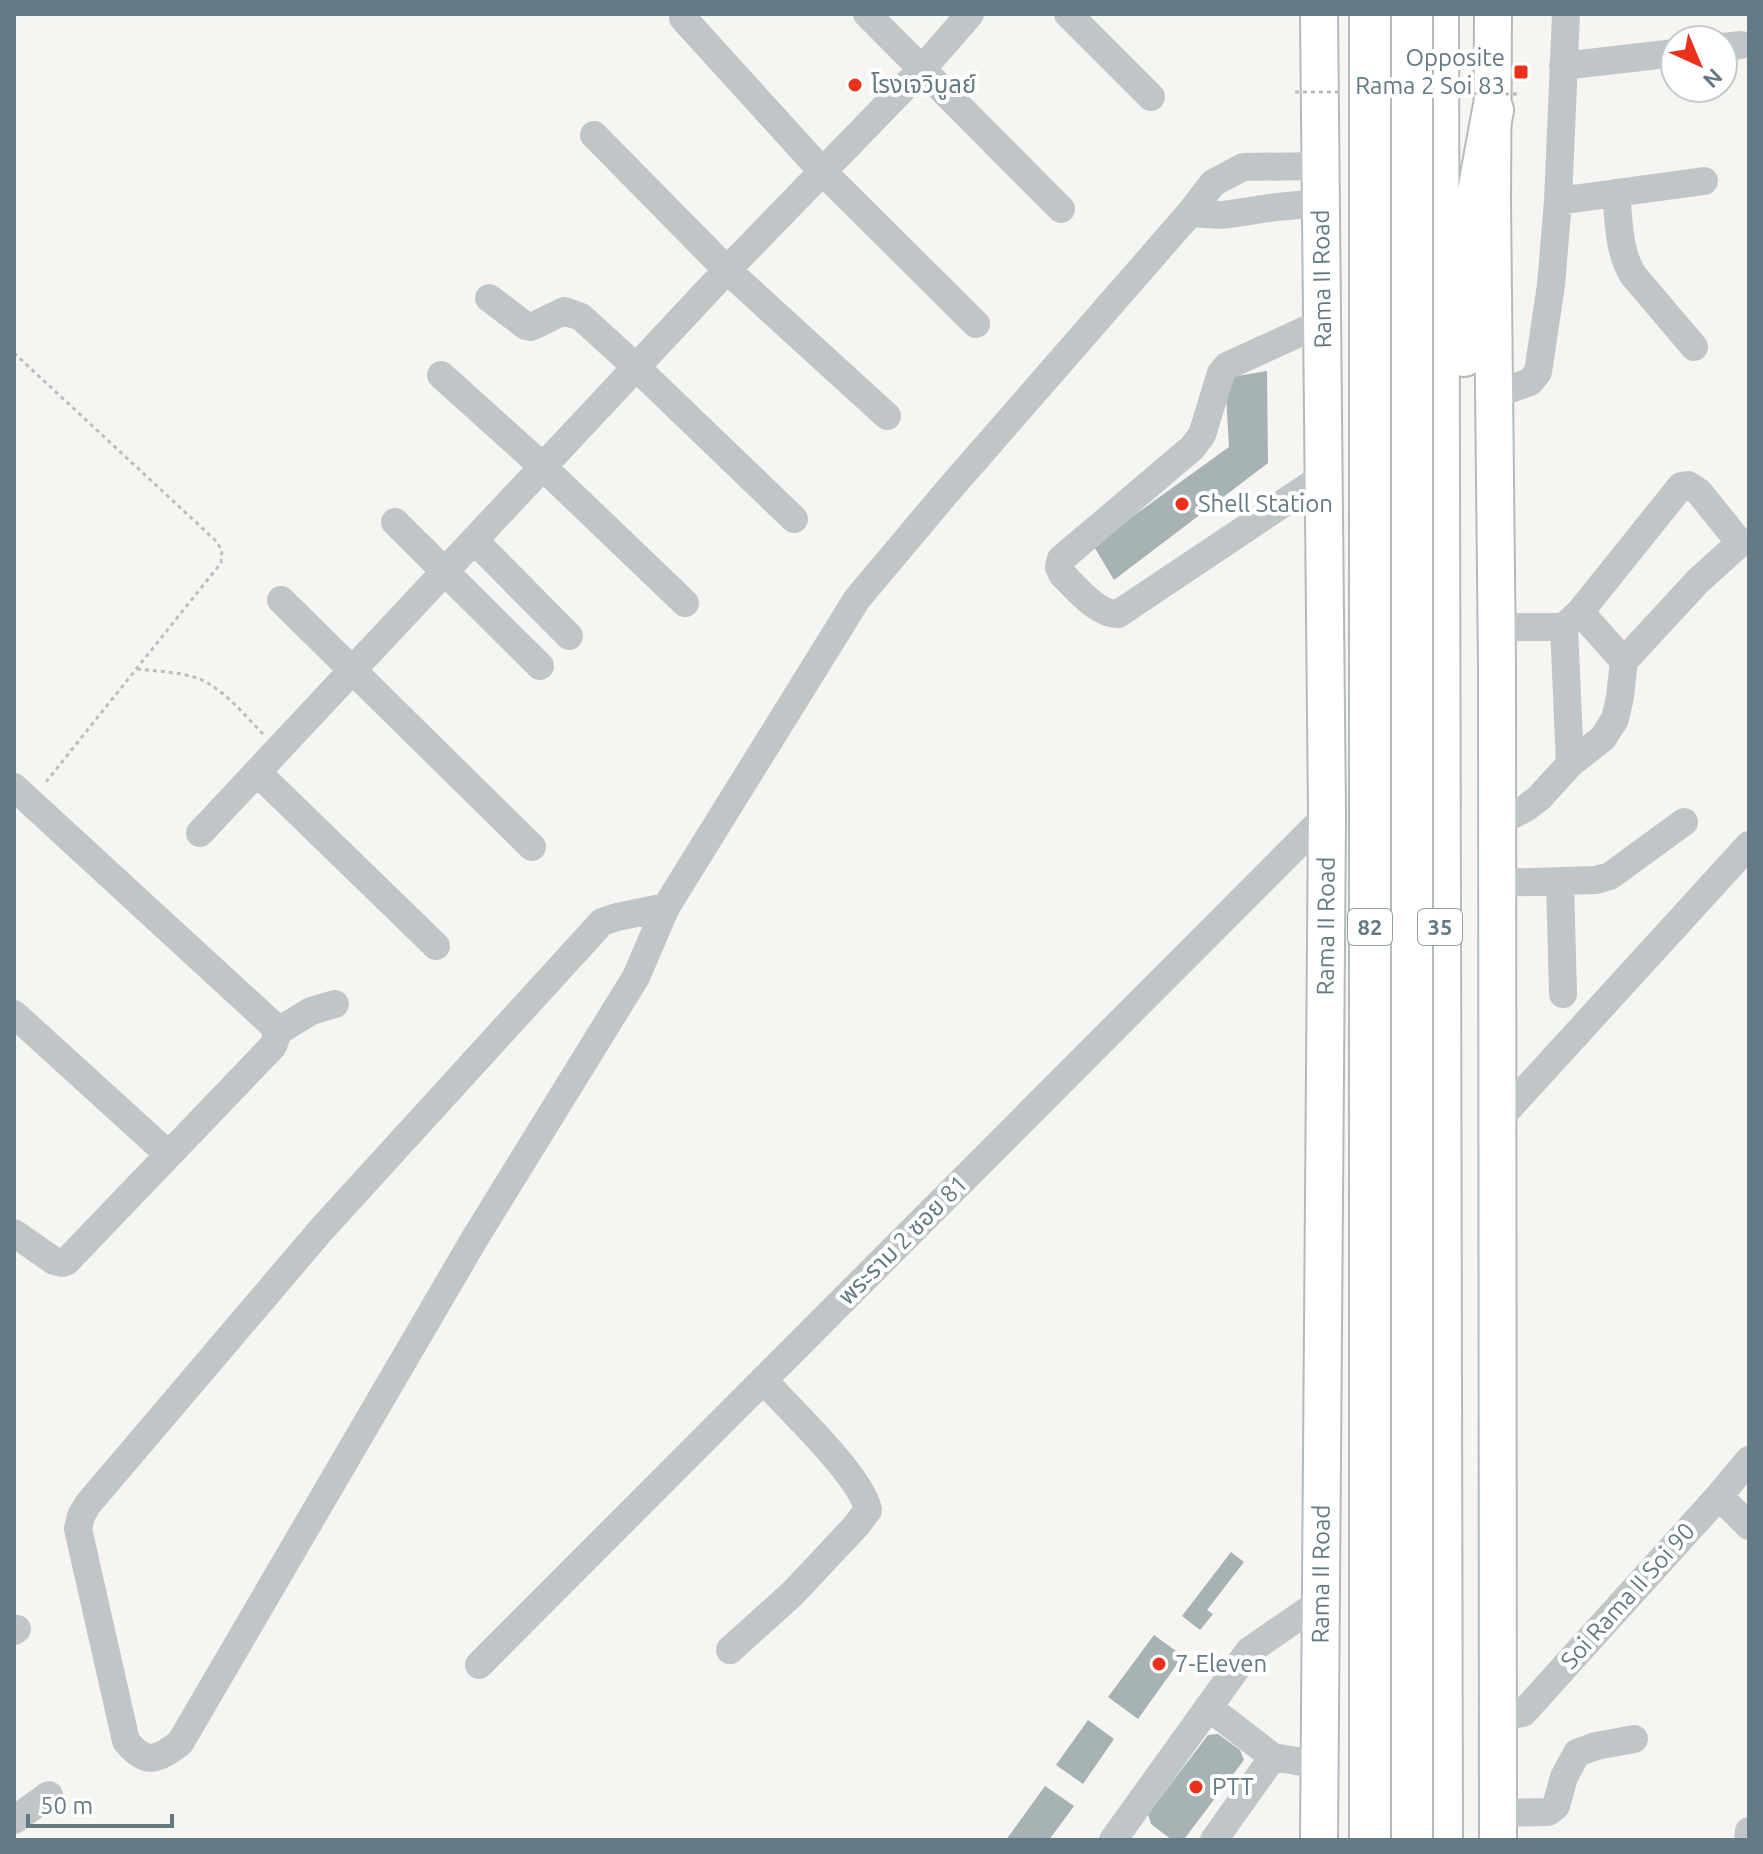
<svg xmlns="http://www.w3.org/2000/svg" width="1763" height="1854" viewBox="0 0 1763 1854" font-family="Ubuntu,'Noto Sans Thai',sans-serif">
<rect width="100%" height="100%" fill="#f6f5f2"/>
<path fill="#a7b2b5" d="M1267 371 1268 463 1114 580 1093 545 1229 447 1225 378Z
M1231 1552 1244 1562 1207 1610 1213 1614 1200 1630 1182 1616Z
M1154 1635 1183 1656 1138 1719 1108 1697Z
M1088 1720 1114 1739 1083 1784 1056 1765Z
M1218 1734 1240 1750 1244 1760 1185 1838 1172 1840 1151 1824 1148 1814 1208 1735Z
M1045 1786 1074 1806 1049 1840H1006Z"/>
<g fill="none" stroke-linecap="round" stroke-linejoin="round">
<defs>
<g id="major">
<path d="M1493 14 1492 201 1497 666 1498 1840"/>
<path id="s1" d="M1319 1840 1327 815 1319 14"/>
</g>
<path id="highway" d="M1438 14 1442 1840
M1464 356 1471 230 1493 110"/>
</defs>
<use href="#major" stroke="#b4babc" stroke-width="40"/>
<use href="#highway" stroke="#b5babc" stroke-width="44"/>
<path stroke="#babec0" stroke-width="3" stroke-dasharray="4 4" stroke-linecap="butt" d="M14 353 215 540 222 550 221 563 46 782
M137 669C156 671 176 672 194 677 222 686 243 714 263 734"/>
<path stroke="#c0c6c8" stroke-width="28" d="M867 14 1061 209
M1068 14 1151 97
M683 18 822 171 976 324
M1723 47 1741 45
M1563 66 1675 53
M594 135 727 270 887 416
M1616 193C1619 220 1618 251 1633 275L1694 347
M1558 201 1704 181
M1190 213 1223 215 1276 207 1321 203
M489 298 526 326 531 327 564 311 581 317 637 368 794 519
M1323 322 1227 366 1221 373 1202 435 1192 448 1061 559 1059 567 1062 574C1076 588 1098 615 1118 614L1324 476
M441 375 542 466 685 603
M1494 395 1530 382 1538 372 1551 285 1558 201 1566 14
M395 522 540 666
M474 540 569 636
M281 600 532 847
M1580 612 1624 661
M1496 627H1564L1580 612 1681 486 1688 485 1699 492 1740 543 1698 581 1624 661 1620 697 1615 719 1603 738 1570 764 1539 798 1526 808 1496 823
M1564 627 1570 764
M258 773 436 946
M14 787 274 1026 277 1035 273 1046 66 1262 62 1263 54 1261 14 1233
M200 833 727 270 923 68 970 14
M1560 882 1563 994
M1496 883 1596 880 1610 876 1684 822
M666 907 617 917 602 922 321 1230 88 1504 81 1516 78 1529 126 1741C146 1766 157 1760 180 1743L475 1238 636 977 666 907 857 599 946 493 1190 213 1213 183 1243 167 1320 166
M14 1014 168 1154
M277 1032 311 1011 335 1004
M1498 1120 1749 845
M1719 1496 1749 1526
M14 1631 17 1629
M730 1650 793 1593 856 1526 868 1510C863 1478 787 1406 763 1380
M479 1665 1327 815
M1208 1707 1273 1757
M1498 1717 1523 1713 1719 1496 1749 1460
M1498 1813 1548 1812 1556 1806 1564 1777 1577 1753 1596 1746 1634 1739
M14 1820 49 1795
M1113 1840 1249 1651 1320 1602
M1214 1840 1273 1757 1320 1765
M1748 1840 1749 1831"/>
<use href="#major" stroke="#fff" stroke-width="36"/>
<use href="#highway" stroke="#fff" stroke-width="40"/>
<defs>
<path id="highway-bridge" d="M1370 14V1840
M1412 14V1840"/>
</defs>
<use href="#highway-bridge" stroke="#b5babc" stroke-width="44" stroke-linecap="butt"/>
<path stroke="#babec0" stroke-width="3" stroke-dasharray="4 4" stroke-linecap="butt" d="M1295 92H1342
M1441 93 1517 94"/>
<use href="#highway-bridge" stroke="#fff" stroke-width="40"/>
</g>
<g fill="#eb311c" stroke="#fff" stroke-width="3">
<rect x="1513" y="64" width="16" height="16" rx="4"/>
<circle cx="855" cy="85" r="8"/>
<circle cx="1182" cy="504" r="8"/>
<circle cx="1159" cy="1664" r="8"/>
<circle cx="1196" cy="1787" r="8"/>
</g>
<g text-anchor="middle" stroke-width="8" stroke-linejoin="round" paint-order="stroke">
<g fill="#fff" stroke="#92a2a9" stroke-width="2">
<rect x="1348" y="909" width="44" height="36" rx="6"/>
<rect x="1418" y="909" width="44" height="36" rx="6"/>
</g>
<g font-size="22" font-weight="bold" fill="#637a84">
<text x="1370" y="935">82</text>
<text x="1440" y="935">35</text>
</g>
<g font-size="24" fill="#637a84" stroke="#fff" text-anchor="start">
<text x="1505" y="66" text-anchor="end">Opposite<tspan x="1505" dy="28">Rama 2 Soi 83</tspan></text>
<text x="871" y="93">โรงเจวิบูลย์</text>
<text x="1198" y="512">Shell Station</text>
<text x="1175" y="1672">7-Eleven</text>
<text x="1212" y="1795">PTT</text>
</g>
<g font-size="24" fill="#637a84" stroke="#fff">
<text transform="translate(1322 279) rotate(-91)" y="8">Rama II Road</text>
<text dy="8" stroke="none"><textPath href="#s1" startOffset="914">Rama II Road</textPath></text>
<text transform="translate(903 1240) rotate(-45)" y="8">พระราม 2 ซอย 81</text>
<text dy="8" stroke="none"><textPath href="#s1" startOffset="266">Rama II Road</textPath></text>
<text transform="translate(1628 1596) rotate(-48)" y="8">Soi Rama II Soi 90</text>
</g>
</g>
<rect width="1763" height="1854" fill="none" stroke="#637a84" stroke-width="32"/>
<g transform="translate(1699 64) rotate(136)"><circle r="38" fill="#ffffff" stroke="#c1cace" stroke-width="2"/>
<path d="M0-6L14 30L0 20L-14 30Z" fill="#eb311c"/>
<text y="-12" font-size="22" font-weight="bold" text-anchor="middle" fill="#637a84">N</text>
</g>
<path d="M28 1814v12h144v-12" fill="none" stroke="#637a84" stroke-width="4"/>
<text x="40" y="1814" font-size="24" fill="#637a84" stroke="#ffffff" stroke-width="6" paint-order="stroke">50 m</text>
</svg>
